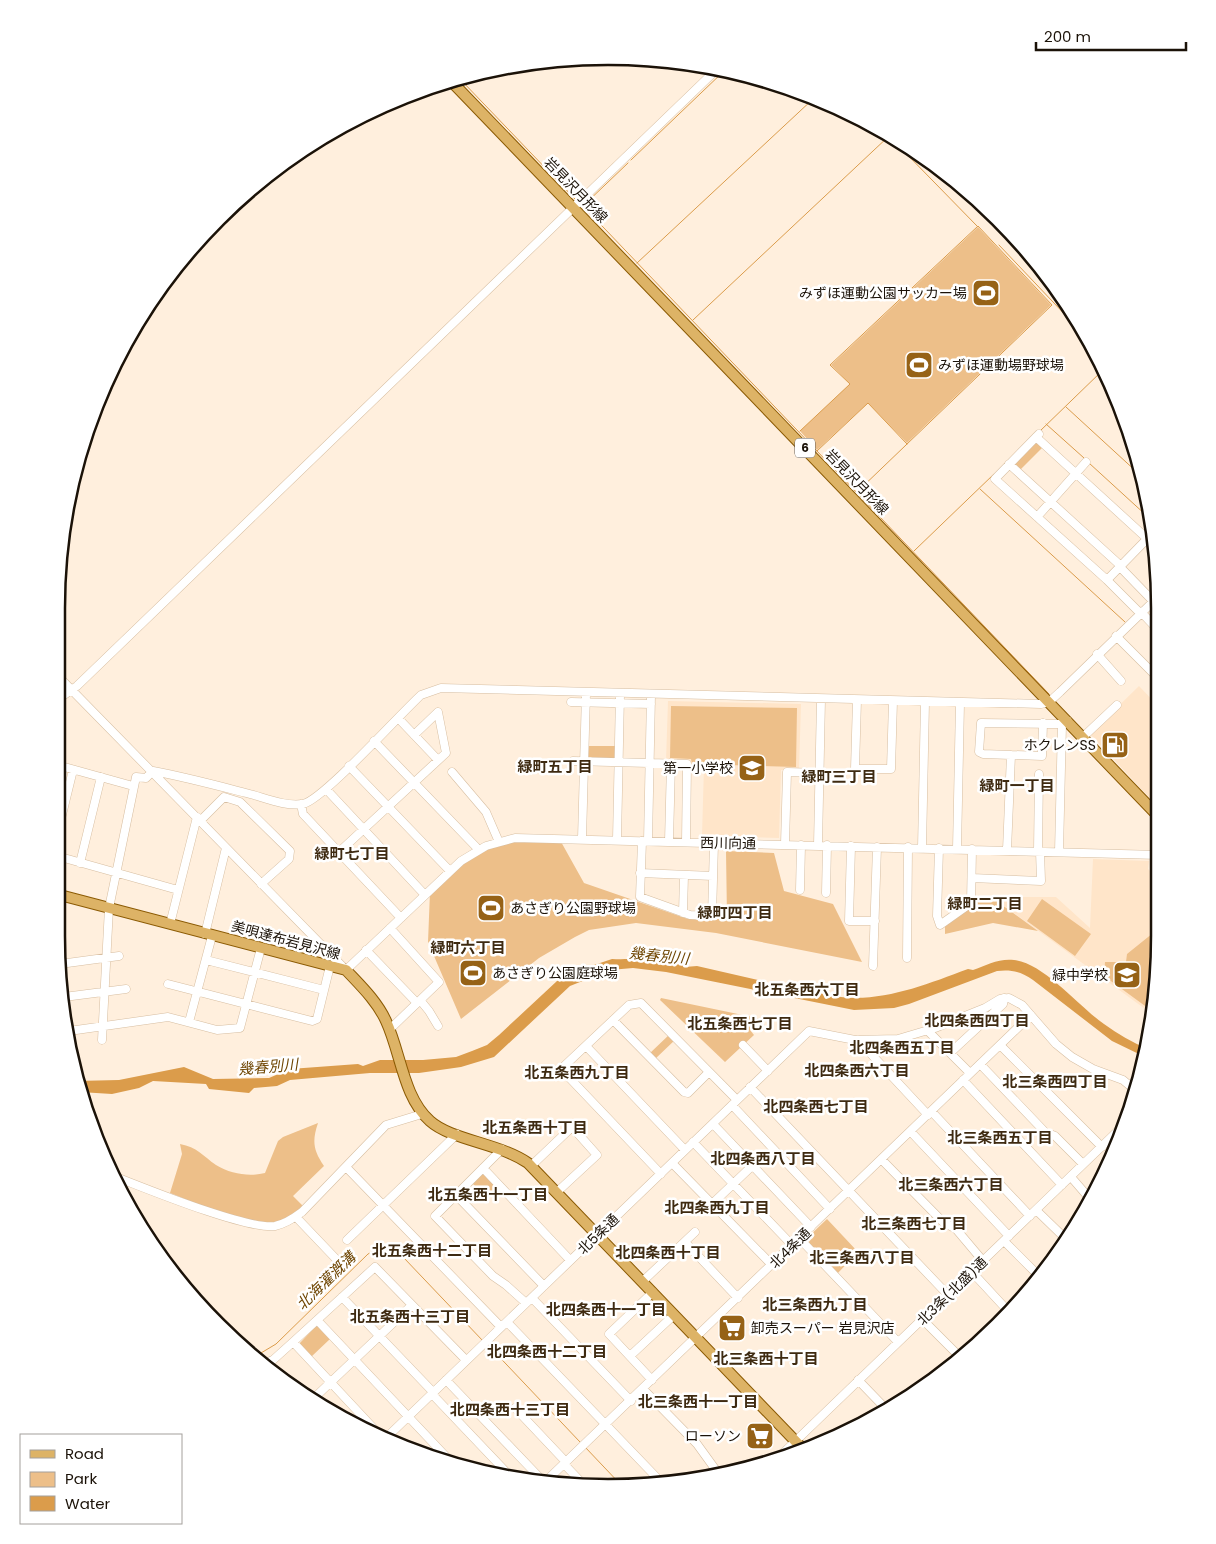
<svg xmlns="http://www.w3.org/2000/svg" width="1216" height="1544" viewBox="0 0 1216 1544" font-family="Poppins,'Noto Sans JP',sans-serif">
<rect width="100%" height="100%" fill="#ffefdd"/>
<path fill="#ffe5c9" d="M1139 686 1159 707V808L1090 734Z
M668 701 801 704 799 770H781L779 838 702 836 704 766 666 761Z
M1093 859 1149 861 1148 869 1160 880V892L1153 899 1160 906V936L1152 1014 992 897H1056L1090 928Z"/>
<path fill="#edbf89" d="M978 227 1051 305 907 443 868 403 817 450 800 431 850 384 831 365Z
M1035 440 1044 446 1019 471 1013 464Z
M671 706 797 708 796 767 692 764 691 759 670 758Z
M585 746H619L618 761 585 760Z
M560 840 584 883 688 919 727 918 726 851 774 853 784 891 833 904 862 962 716 933 636 923 589 930 575 937 539 958 461 1019 428 942 430 892 477 853 508 841Z
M978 897H991L1038 931 993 923 945 934V926L973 906Z
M1042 899 1091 934 1075 956 1027 921Z
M1158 929 1160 936 1152 1011 1104 976 1105 962H1126L1127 954Z
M661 998 762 1019 750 1030 754 1035 725 1062 660 1000Z
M671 1033 676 1039 654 1060 649 1054Z
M318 1123C312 1141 313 1150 324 1166L293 1196 303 1206C293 1215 284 1222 270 1223 245 1225 194 1202 170 1193L182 1154 180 1144C197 1147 203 1156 216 1165 231 1174 249 1177 265 1173L278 1141 283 1137Z
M483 1169 500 1187 487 1198 471 1182Z
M827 1219 858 1252 837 1274 804 1241Z
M317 1325 330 1339 311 1357 299 1344Z"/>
<path fill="#db9c4b" d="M612 959C630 960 672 956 685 967L697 966 758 980C771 987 786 985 800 990L805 988C862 1011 914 989 968 969L973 970C986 965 1000 958 1014 960 1045 964 1078 1006 1104 1024 1118 1034 1132 1042 1147 1049L1145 1057 1112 1041 1033 980C1022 972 1011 969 997 971L909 1004 894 1008 854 1010 666 972 633 968 610 970 570 986 494 1057 461 1067 419 1073H370L290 1080 277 1086 254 1088 249 1093 209 1089 206 1084 153 1081 139 1088 112 1094 80 1092 76 1081 119 1080 184 1067 213 1079 269 1078 290 1069 358 1064 363 1066 380 1060H423L456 1057 472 1051 487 1045 499 1035 557 981 579 970Z"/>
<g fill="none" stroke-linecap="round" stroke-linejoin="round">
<path stroke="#db9c4b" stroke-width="1" d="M460 79 576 200
M890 137 977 226
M909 149 925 165 929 161
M631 160 724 71
M628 163 583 206 1049 694
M999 245 1089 340
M637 263 813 99
M693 320 889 136
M1066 407 1139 474
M1046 424 1084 458
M800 431 850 384 830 365 978 226 1052 305 857 492
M1039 432 1103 370
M817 451 868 403 907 444
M1089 463 1147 516
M980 489 1125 622
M914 551 994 474
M1158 605 1159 606
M488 1345 580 1442
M256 1356 276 1344 368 1254C381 1246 393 1250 404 1258L483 1341
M585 1447 622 1486"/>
<defs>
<path id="minor" d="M1039 434 995 479 1107 580 1140 613
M1036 437 1153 544
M1009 464 1121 566
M1037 517 1086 462
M1120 567 1153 601
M1107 580 1147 539
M1141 612 1159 631
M1116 636 1158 678 1159 683
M1097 654 1121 681
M57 675 346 970 461 861 486 846 515 838 1159 855
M57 700 77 686 717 69
M857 700 855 769H891L893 701
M571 702 651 704
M398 718 438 760
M1043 723 1042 756 983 754 979 752 981 723 1062 724 1068 721
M1083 737 1117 705
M374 741 479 850
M573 761 687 764 686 842
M57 765 133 786
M349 766 450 871
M452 772 486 812 499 842
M326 789 425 895
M301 804 303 814 401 918
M200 821 224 797 240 802 290 851 289 859 261 884
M57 835 73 770
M582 839 586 693
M617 840 620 694
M642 841 640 897 690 915 712 916 714 843
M648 841 651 695
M669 841 671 763
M785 844 787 772 820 773
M818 845 821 699
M851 846 849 921H875
M922 848 925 702
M939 848 937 916 940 925 971 903 972 849
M957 849 960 703
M1007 850 1011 755
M1038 851 1039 774
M339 852 446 753 438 712 414 735
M1059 852 1062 724
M57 856 178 890
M80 863 101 777
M640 873 713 876
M972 878 1041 881 1040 851
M800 890 801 845
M826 893 827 845
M683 913 684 875
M170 924 197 817
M390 928 439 982 390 1029
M205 934 226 848
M366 950 417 1003
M907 958 908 847
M206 960 324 990
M60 964 119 956
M873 966 877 847
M168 984 312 1021 317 1019 330 966
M64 997 126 989
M420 1000 429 1011 438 1026
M613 1020 684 1092 688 1093 709 1072
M189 1022 212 936
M927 1030 970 1073
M69 1031 168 1017 217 1030 240 1028 261 948
M102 1040 109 908 136 777 146 778 153 771C185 777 215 785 246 793 263 797 285 807 303 804 323 800 400 714 421 695L441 688 1041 704 1049 702 1060 692 1159 596
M858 1040 928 1115
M743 1045 768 1071
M1000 1045 1102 1147
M586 1046 685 1150
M950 1053 1003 1004 1004 998
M980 1064 1045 1132 1055 1136 1083 1164
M963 1080 1062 1185
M750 1087 948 1295
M732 1105 830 1209
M932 1112 1030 1216
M713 1124 811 1227
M911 1132 1009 1236
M693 1142 792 1245
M502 1149 435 1216 493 1276 506 1285 526 1303
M882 1160 943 1222 956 1229 983 1261
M672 1163 772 1265
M531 1166 572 1127 597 1155 557 1192
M346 1167 501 1327
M483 1168 570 1260
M661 1174 561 1069 629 1005 641 1003 737 1100
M116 1177C147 1189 247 1230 275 1226 285 1224 294 1218 302 1212L386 1125 422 1114
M1071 1177 1090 1199
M456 1195 544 1286
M712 1204 752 1166
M1036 1210 1068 1241
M296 1217 337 1260
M799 1238 898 1342
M347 1240 457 1134
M1004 1241 1039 1276
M685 1242 738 1298
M972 1272 1009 1312
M643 1281 695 1232
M342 1297 433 1392
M532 1298 631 1401
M922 1319 959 1356
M318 1321 453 1464
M507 1322 660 1481
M293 1342 377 1432
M630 1356 674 1315
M266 1363 273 1360 293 1342 375 1267 466 1360
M446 1380 541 1479
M652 1380 609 1334 653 1292
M858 1380 888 1411
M643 1389 697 1444 718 1473
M432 1394 509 1475
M313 1399 412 1305
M515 1408 566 1462
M387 1437 809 1031 855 1040 898 1039 935 1028 985 1008 1000 999 1009 998 1022 1005 1056 1044 1072 1057 1093 1069 1123 1080 1135 1090
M778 1458 1125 1124
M564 1464 583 1484
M547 1480 1031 1015"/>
<path id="major" d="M451 81 1159 817
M56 894 346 970C360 985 377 1001 386 1021 401 1053 403 1097 430 1121 451 1140 499 1143 528 1163L802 1448"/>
</defs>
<use href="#minor" stroke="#d7bea1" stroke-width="9"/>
<use href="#major" stroke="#8b5a03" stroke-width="12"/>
<use href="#minor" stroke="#fff" stroke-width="8"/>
<use href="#major" stroke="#ddb366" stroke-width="10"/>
</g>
<defs>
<symbol id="stadium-square" viewBox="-11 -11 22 22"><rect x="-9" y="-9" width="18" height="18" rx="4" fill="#966216" stroke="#fff"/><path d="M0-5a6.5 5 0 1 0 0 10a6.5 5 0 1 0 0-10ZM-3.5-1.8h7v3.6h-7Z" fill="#fff"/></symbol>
<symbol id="fuel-square" viewBox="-11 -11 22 22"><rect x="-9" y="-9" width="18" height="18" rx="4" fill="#966216" stroke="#fff"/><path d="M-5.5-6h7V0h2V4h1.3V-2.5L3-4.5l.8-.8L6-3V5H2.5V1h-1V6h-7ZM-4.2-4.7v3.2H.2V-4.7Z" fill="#fff"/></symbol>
<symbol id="school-square" viewBox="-11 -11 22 22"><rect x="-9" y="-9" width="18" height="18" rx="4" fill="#966216" stroke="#fff"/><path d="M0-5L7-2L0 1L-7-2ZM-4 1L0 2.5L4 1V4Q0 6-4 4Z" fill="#fff"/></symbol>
<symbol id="supermarket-square" viewBox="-11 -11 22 22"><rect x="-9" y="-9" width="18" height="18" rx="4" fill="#966216" stroke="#fff"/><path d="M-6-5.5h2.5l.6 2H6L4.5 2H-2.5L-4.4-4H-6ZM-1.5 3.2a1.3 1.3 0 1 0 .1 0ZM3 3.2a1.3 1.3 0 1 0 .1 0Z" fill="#fff"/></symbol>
</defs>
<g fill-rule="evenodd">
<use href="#stadium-square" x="970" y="277" width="32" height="32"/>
<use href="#stadium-square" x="903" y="349" width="32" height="32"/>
<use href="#fuel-square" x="1099" y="729" width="32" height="32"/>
<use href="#school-square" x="736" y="752" width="32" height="32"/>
<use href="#stadium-square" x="475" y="892" width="32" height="32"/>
<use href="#stadium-square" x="457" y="957" width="32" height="32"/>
<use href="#school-square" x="1111" y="959" width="32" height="32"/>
<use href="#supermarket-square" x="716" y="1312" width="32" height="32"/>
<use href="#supermarket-square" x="744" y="1420" width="32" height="32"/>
</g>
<g text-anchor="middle" stroke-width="5" stroke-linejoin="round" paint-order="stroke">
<rect fill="#fff" stroke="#5f5952" stroke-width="1" x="795" y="438.5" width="20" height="19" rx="4"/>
<g font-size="12" font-weight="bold" fill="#1b1208">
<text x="805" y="452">6</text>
</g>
<g font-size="14" fill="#1b1208" stroke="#fff">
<text transform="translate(576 190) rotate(46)" y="5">岩見沢月形線</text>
<text transform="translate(857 482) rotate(46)" y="5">岩見沢月形線</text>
<text transform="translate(728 843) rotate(1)" y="5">西川向通</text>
<text transform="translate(286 940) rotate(15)" y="5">美唄達布岩見沢線</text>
<text transform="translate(598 1234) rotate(-44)" y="5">北5条通</text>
<text transform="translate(790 1248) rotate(-44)" y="5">北4条通</text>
<text transform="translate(952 1291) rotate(-44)" y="5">北3条(北盛)通</text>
</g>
<g font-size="14" fill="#1b1208" stroke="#fff" text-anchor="end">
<text x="967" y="298">みずほ運動公園サッカー場</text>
<text x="938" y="370" text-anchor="start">みずほ運動場野球場</text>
<text x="1096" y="750">ホクレンSS</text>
<text x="733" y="773">第一小学校</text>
<text x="510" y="913" text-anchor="start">あさぎり公園野球場</text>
<text x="492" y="978" text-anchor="start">あさぎり公園庭球場</text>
<text x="1108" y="980">緑中学校</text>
<text x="751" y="1333" text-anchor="start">卸売スーパー 岩見沢店</text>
<text x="741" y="1441">ローソン</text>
</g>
<g font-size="15" font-weight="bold" fill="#3e2a11" stroke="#fff">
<text x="555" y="772">緑町五丁目</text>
<text x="839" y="782">緑町三丁目</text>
<text x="1017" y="791">緑町一丁目</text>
<text x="352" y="859">緑町七丁目</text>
<text x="985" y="909">緑町二丁目</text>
<text x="735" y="918">緑町四丁目</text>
<text x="468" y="953">緑町六丁目</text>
<text x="807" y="995">北五条西六丁目</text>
<text x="977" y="1026">北四条西四丁目</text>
<text x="740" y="1029">北五条西七丁目</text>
<text x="902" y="1053">北四条西五丁目</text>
<text x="857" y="1076">北四条西六丁目</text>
<text x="577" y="1078">北五条西九丁目</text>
<text x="1055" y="1087">北三条西四丁目</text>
<text x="816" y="1112">北四条西七丁目</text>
<text x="535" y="1133">北五条西十丁目</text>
<text x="1000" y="1143">北三条西五丁目</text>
<text x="763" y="1164">北四条西八丁目</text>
<text x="951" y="1190">北三条西六丁目</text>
<text x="488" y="1200">北五条西十一丁目</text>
<text x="717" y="1213">北四条西九丁目</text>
<text x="914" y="1229">北三条西七丁目</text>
<text x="432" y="1256">北五条西十二丁目</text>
<text x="668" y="1258">北四条西十丁目</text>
<text x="862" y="1263">北三条西八丁目</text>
<text x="815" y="1310">北三条西九丁目</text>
<text x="606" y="1315">北四条西十一丁目</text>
<text x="410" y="1322">北五条西十三丁目</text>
<text x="547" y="1357">北四条西十二丁目</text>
<text x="766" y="1364">北三条西十丁目</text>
<text x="698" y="1407">北三条西十一丁目</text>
<text x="510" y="1415">北四条西十三丁目</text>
</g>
<g font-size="15" font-style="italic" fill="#6f4603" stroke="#fff">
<text transform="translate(659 956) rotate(6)" y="5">幾春別川</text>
<text transform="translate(268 1067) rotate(-5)" y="5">幾春別川</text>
<text transform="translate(326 1281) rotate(-44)" y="5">北海灌漑溝</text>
</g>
</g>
<path d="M0 0H1216V1544H0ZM608 65H608A543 543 0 0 1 1151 608V936A543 543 0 0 1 608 1479H608A543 543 0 0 1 65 936V608A543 543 0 0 1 608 65Z" fill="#fff" fill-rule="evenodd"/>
<path fill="none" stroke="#1b1208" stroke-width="2.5" d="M608 65H608A543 543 0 0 1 1151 608V936A543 543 0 0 1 608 1479H608A543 543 0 0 1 65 936V608A543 543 0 0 1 608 65Z"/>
<rect x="20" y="1434" width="162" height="90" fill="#ffffff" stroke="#a4a09c"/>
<rect x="30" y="1450" width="25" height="8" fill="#ddb366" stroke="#a4a09c"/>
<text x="65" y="1459" font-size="15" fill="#1b1208">Road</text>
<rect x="30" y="1472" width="25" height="15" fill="#edbf89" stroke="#a4a09c"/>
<text x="65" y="1484" font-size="15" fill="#1b1208">Park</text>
<rect x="30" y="1496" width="25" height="15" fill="#db9c4b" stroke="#a4a09c"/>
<text x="65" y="1509" font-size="15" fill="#1b1208">Water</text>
<path d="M1036 42v8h150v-8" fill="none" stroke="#1b1208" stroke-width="2.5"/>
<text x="1044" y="42" font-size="15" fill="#1b1208" stroke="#ffffff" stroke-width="4" paint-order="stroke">200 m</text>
</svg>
